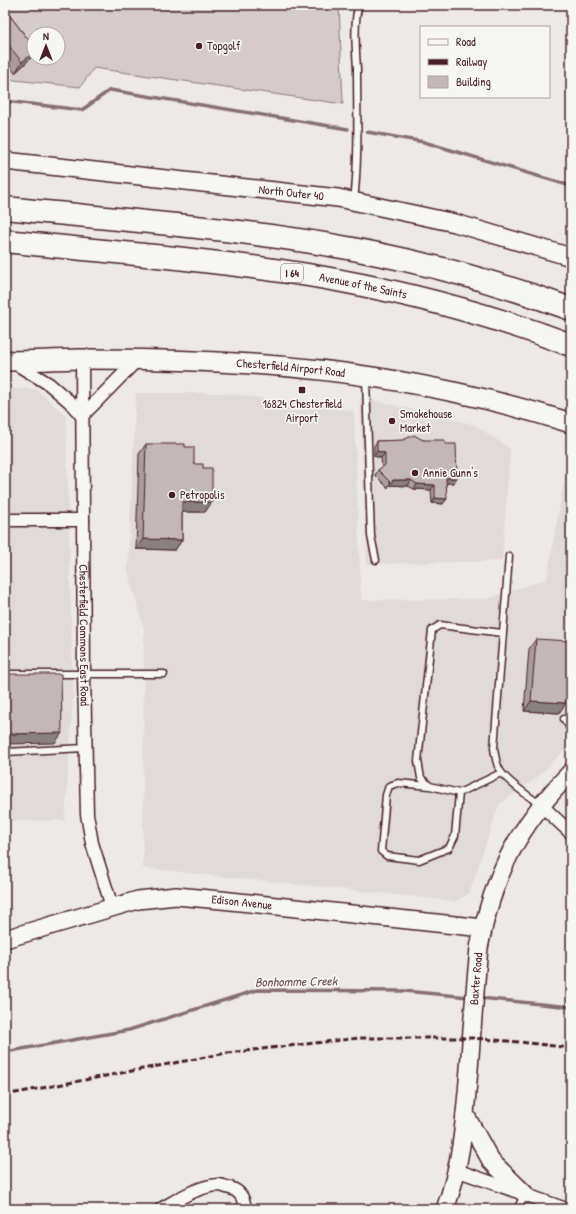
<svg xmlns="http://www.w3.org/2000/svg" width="576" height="1214" viewBox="0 0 576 1214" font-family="'Patrick Hand',sans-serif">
<rect width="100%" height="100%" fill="#ece9e6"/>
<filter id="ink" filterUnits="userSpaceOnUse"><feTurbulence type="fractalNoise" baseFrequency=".025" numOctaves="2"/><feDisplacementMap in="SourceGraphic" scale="8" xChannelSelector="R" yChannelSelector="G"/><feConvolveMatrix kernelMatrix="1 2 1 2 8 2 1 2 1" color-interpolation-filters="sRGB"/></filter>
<g filter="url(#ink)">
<path fill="#e0dad8" d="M5 389H36L66 416 73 697 65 820 5 821Z
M136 393H224L354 411 361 600 487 599 547 579 569 453H571V744L534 780 499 804 469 894 455 901 143 868 144 629 128 571Z
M360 397 475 425 510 449 502 561 367 564Z"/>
<path fill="#d4cbca" stroke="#8f757a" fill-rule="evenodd" d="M5 5H339L343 104 94 68 80 87 5 79ZM34 34H58V58H34Z"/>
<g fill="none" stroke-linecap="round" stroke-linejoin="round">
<path stroke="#886e73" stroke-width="3.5" d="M5 101 82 110 110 90 348 129
M367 132 424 142 571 186
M480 998 571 1007
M5 1052 129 1030 257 990 404 991 469 997"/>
<defs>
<path id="lane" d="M354 201C359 157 357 113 357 69 356 52 353 20 359 5
M366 378 370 508 371 536 376 560
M509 556 494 748C495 756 496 765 501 772 508 782 531 798 541 805
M5 674H164
M564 719 571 729
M5 752 85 748
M501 773 459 793 430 786 421 778 418 761 432 630 440 625 502 633
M430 786 398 783 389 786 386 795 381 851 387 856 419 860 449 848 455 836 459 793
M517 1209 525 1194"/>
<g id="street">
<path id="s1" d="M82 359 84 674 87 814 92 843 112 907"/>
<path d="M13 362 49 384 70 402 82 416"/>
<path d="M82 416 137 360"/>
<path d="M5 520H83"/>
<path d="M541 805 571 833"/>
<path d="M456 1170 566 1209"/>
<path d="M161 1209C177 1200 198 1186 218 1185 222 1185 226 1187 230 1188 241 1191 244 1199 245 1209"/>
</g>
<g id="secondary">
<path id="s2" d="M5 161 338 198 455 223 571 257"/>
<path id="s3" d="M5 939 138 900 176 896 221 900 483 928"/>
<path d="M465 1114 491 1161 525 1194"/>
<path id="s4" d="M445 1209C462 1164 465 1116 469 1069 472 1029 475 988 479 948 493 874 519 825 571 772"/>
</g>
<g id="primary">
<path id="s5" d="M5 361C30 361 55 360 81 359 132 359 184 360 235 363 348 369 463 389 571 423"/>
</g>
<g id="highway">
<path d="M5 208C121 220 238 228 353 249 427 263 500 283 571 309"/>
<path id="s6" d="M5 241C106 252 208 259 308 275 398 290 486 313 571 345"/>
</g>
</defs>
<use href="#lane" stroke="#4a1f2b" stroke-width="9"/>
<use href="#street" stroke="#4a1f2b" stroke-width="15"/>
<use href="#secondary" stroke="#4a1f2b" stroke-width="20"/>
<use href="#primary" stroke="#4a1f2b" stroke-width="22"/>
<use href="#highway" stroke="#4a1f2b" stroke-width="25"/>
<use href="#lane" stroke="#f6f6f2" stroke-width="6"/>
<use href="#street" stroke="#f6f6f2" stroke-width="12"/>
<use href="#secondary" stroke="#f6f6f2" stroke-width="17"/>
<use href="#primary" stroke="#f6f6f2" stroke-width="19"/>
<use href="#highway" stroke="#f6f6f2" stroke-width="22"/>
<path stroke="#4a1f2b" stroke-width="3" stroke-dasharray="6 3" stroke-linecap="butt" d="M5 1095 227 1053 359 1038H471L520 1042 571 1048"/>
</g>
<path fill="#a99d9d" stroke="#4a1f2b" d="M5 7 10 16 34 47V53L29 60 15 73 5 60Z
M423 440 445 444 453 483H446L443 504 432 503 431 490 414 489 408 486 389 485 388 488 375 475 378 470 382 468 381 458 374 456V446L377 441Z
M146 444 203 468 212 502 205 512H182V540L175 550 136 549 139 454Z
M536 639 559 713 524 711 529 649Z"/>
<path fill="#898080" stroke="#4a1f2b" d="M34 52V53L29 60 15 73 22 62Z
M377 451 385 453 381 458 374 456Z
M446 478H457L453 483H443Z
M393 480H411L408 486 389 485Z
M417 484 435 485 431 490 414 489Z
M435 498 447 499 443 504 432 503Z
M182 502H212L205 512H174Z
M143 539 182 540 175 550 136 549Z
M531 701 566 703 559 713 524 711Z
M62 733 55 743 5 744V734Z"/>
<path fill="#c4b7b7" stroke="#4a1f2b" d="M5 7 10 16 34 47V52L22 62 5 41Z
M414 435 423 440H445V444H456L457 478H446L447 499 435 498V485L417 484 411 480H393L391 483 378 470 385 465V453L377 451V441L403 440Z
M146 444H185V447H194V464H203V468H212V502H182V540L143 539Z
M536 639 570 641 566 703 531 701Z
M5 674H61L62 733 5 734Z"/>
</g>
<g fill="#4a1f2b" stroke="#f6f6f2" stroke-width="1.5">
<circle cx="199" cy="46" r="4"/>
<rect x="298" y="386" width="8" height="8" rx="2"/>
<circle cx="392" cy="421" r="4"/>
<circle cx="415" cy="473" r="4"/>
<circle cx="172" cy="495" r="4"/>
</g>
<g text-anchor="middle" stroke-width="3.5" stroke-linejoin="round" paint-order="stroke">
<rect fill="#f6f6f2" stroke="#7e6067" stroke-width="1" x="281" y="264" width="22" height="18" rx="3"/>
<g font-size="11" font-weight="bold" fill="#4a1f2b">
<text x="292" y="277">I 64</text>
</g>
<g font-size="12" fill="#4a1f2b" stroke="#f6f6f2" text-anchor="start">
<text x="207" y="50">Topgolf</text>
<text x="302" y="408" text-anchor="middle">16824 Chesterfield<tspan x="302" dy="14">Airport</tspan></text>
<text x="400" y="418">Smokehouse<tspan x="400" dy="14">Market</tspan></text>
<text x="423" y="477">Annie Gunn's</text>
<text x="180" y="499">Petropolis</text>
</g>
<g font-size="12" fill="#4a1f2b" stroke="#f6f6f2">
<text dy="4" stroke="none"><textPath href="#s2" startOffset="288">North Outer 40</textPath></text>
<text dy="4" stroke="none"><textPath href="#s6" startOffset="361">Avenue of the Saints</textPath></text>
<text dy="4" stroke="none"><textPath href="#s5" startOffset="286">Chesterfield Airport Road</textPath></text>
<text dy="4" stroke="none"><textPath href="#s1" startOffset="276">Chesterfield Commons East Road</textPath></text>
<text dy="4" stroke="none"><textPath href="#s3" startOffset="243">Edison Avenue</textPath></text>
<text dy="4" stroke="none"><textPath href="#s4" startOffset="233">Baxter Road</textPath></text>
</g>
<g font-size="13" font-style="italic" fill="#6e4d55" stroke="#f6f6f2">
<text transform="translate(296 981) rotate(-1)" y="5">Bonhomme Creek</text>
</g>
</g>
<rect width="576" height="1214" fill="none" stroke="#f6f6f2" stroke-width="20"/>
<rect x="10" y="10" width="556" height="1194" fill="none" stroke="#4a1f2b" stroke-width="1.5" filter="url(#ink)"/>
<rect x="420" y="26" width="130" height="72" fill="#f6f6f2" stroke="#b1a0a2"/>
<rect x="428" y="39" width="20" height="6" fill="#f6f6f2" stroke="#b1a0a2"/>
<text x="456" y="46" font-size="12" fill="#4a1f2b">Road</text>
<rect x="428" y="59" width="20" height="6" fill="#4a1f2b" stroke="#b1a0a2"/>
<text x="456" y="66" font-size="12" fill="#4a1f2b">Railway</text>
<rect x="428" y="76" width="20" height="12" fill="#c4b7b7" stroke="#b1a0a2"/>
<text x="456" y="86" font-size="12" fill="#4a1f2b">Building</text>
<g transform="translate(46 46)"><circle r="19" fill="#f6f6f2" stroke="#b1a0a2"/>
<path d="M0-3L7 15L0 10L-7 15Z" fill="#4a1f2b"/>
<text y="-6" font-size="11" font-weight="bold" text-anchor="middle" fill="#4a1f2b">N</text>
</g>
</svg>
